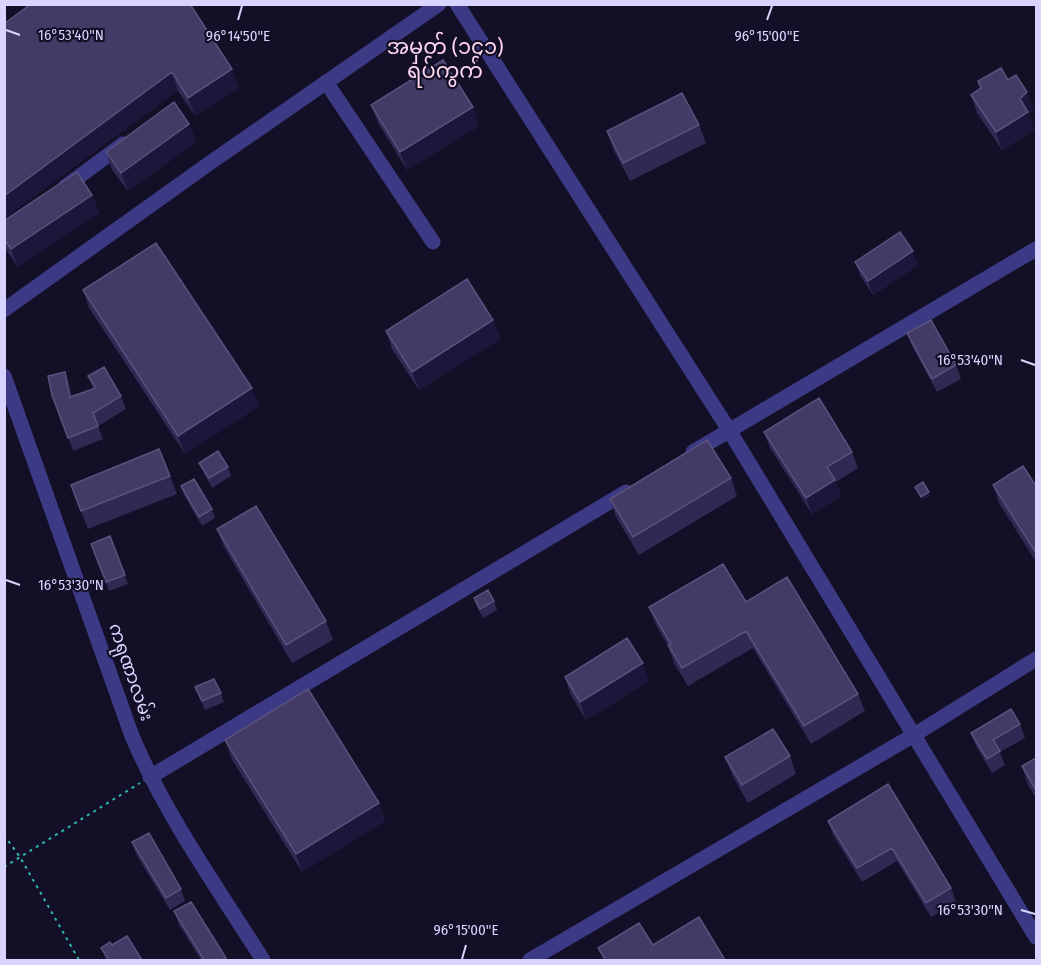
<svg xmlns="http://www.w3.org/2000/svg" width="1041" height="965" viewBox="0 0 1041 965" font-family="'Fira Sans Condensed','Noto Sans Myanmar',sans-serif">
<rect width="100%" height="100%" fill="#130f26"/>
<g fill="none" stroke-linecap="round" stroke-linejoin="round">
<path stroke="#2fb8b0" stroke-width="2" stroke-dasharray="3 4.5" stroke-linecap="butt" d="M4 835 20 857 79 960
M4 867 140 783"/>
<path stroke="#3d3a85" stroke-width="15" d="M457 4 729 430 1036 937
M326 82 433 242
M65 187 123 144
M4 310 214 160 439 4
M4 376 132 736C166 816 217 887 263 960
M693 452 1036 249
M150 777 626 492
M530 960 914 735 1036 659"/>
</g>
<path fill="#312854" d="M4 24 239 88 195 116 178 91Z
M1008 80 1027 92 1033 110 1029 115 1034 130 1002 150 977 113 971 95Z
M371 105 479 126 407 170 378 123Z
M189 124 196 142 128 191 112 170 106 152Z
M699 125 706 143 630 181 613 149 607 131Z
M92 195 99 213 18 267 4 247V221Z
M855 262 918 265 873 295 860 275Z
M83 290 259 406 185 454 89 308Z
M493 320 500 339 419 390 392 349 386 331Z
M907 333 956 365 961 379 937 392 912 346Z
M65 372 70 385 72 396 93 389 88 376 121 396 126 409 98 426 103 439 73 451 52 395Z
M764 432 852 452 858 468 836 482 841 496 812 514 770 448Z
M199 463 228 467 231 476 212 488 203 472Z
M170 476 177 494 88 529 71 485Z
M731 478 737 496 639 555 616 517 610 499Z
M993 485 1036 486V562L999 503Z
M181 486 212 509 215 518 202 526 184 495Z
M217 529 326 621 333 640 292 663 224 547Z
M110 536 128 584 109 591 91 544Z
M474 598 494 601 497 610 483 618 477 607Z
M746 602 858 694 865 711 811 744 753 648 688 686 674 663 668 646 656 625 649 607Z
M565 677 649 681 586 720 571 695Z
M195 687 221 693 224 702 205 710Z
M1020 724 1025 738 1000 752 1005 765 992 773 976 746 971 733Z
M225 740 379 803 385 821 302 872 231 758Z
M790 756 796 774 748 803 732 775 725 757Z
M1036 758V798L1028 785 1022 766Z
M888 784 951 888 956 902 931 917 897 861 862 882 833 835 828 821Z
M132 842 181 889 185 901 170 910 136 854Z
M174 911 226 960H201L179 925Z
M112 945 142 960H106L101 948Z
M653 945 725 960H603L598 948Z"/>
<path fill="#1d163a" d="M232 69 239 88 195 116 188 98Z
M172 72 178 91 4 219V196Z
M1027 92 1033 110 1029 115 1034 130 1002 150 996 132 1020 99Z
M473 107 479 126 407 170 400 152Z
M189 124 196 142 128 191 121 173Z
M92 195 99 213 18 267 11 249Z
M913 251 918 265 873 295 868 281Z
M493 320 500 339 419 390 412 372Z
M65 372 70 385 75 410 70 397Z
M252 388 259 406 185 454 178 436Z
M835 480 841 496 812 514 806 498Z
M929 492 930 496 923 501 921 497Z
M643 663 649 681 586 720 580 702Z
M379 803 385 821 302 872 296 854Z"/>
<path fill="#433a66" stroke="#5a527e" stroke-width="1.5" d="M31 4H190L232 69 188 98 172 72 4 196V24Z
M443 60 473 107 400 152 371 105Z
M1001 68 1008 80 1016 75 1027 92 1020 99 1028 112 996 132 971 95 981 88 978 81Z
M682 93 699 125 623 163 607 131Z
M174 102 189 124 121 173 106 152Z
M77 172 92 195 11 249 4 239V221Z
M900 232 913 251 868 281 855 262Z
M156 243 252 388 178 436 83 290Z
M467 279 493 320 412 372 386 331Z
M931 320 956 365 932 379 907 333Z
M104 367 121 396 93 413 98 426 68 438 52 395 48 376 65 372 70 397 96 388 88 376Z
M819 398 852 452 827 467 835 480 806 498 764 432Z
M707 440 731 478 633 537 610 499Z
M159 449 170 476 81 511 71 485Z
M218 451 228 467 209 478 199 463Z
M1023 466 1036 486V553L993 485Z
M194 479 212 509 199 517 181 486Z
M923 482 929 492 921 497 915 487Z
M256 506 326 621 286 645 217 529Z
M110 536 125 575 106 582 91 544Z
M723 564 746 602 787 577 858 694 804 726 746 631 682 668 668 645 671 644 649 607Z
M488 590 494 601 480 609 474 598Z
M627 638 643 663 580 702 565 677Z
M214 679 221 693 202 701 195 687Z
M308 689 379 803 296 854 225 740Z
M1011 709 1020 724 993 740 1000 751 987 759 971 733Z
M773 729 790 756 742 785 725 757Z
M1036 758V790L1022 766Z
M888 784 951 888 926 903 892 848 857 868 828 821Z
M149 833 181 889 166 898 132 842Z
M191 902 226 958 221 960H204L174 911Z
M699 917 725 960H606L598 948 639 923 653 945Z
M127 936 142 960H109L101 948 110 942 112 945Z"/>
<path fill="none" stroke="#d9d4ff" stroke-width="2" d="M238 20 242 6M767 20 772 6M6 30 20 35M1021 360 1035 365M6 580 20 585M1021 910 1035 914M462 959 466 945"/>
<g text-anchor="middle" stroke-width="4.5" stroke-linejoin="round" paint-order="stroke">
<g font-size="18" fill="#d9d4ff" stroke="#130f26">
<text transform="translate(131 672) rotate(71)" y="6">ကရုဏာလမ်း</text>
</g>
<g font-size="21" fill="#ffd6f0" stroke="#130f26">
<text x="445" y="54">အမှတ် (၁၄၁)<tspan x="445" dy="24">ရပ်ကွက်</tspan></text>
</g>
</g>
<g font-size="15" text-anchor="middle" fill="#d9d4ff" stroke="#130f26" stroke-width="4.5" stroke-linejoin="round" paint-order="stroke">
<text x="71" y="40">16°53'40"N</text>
<text x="238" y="41">96°14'50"E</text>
<text x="767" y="41">96°15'00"E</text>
<text x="970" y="365">16°53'40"N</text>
<text x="71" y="590">16°53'30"N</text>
<text x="970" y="915">16°53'30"N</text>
<text x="466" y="935">96°15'00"E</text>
</g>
<rect width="1041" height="965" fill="none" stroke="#d9d4ff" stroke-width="12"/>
</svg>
